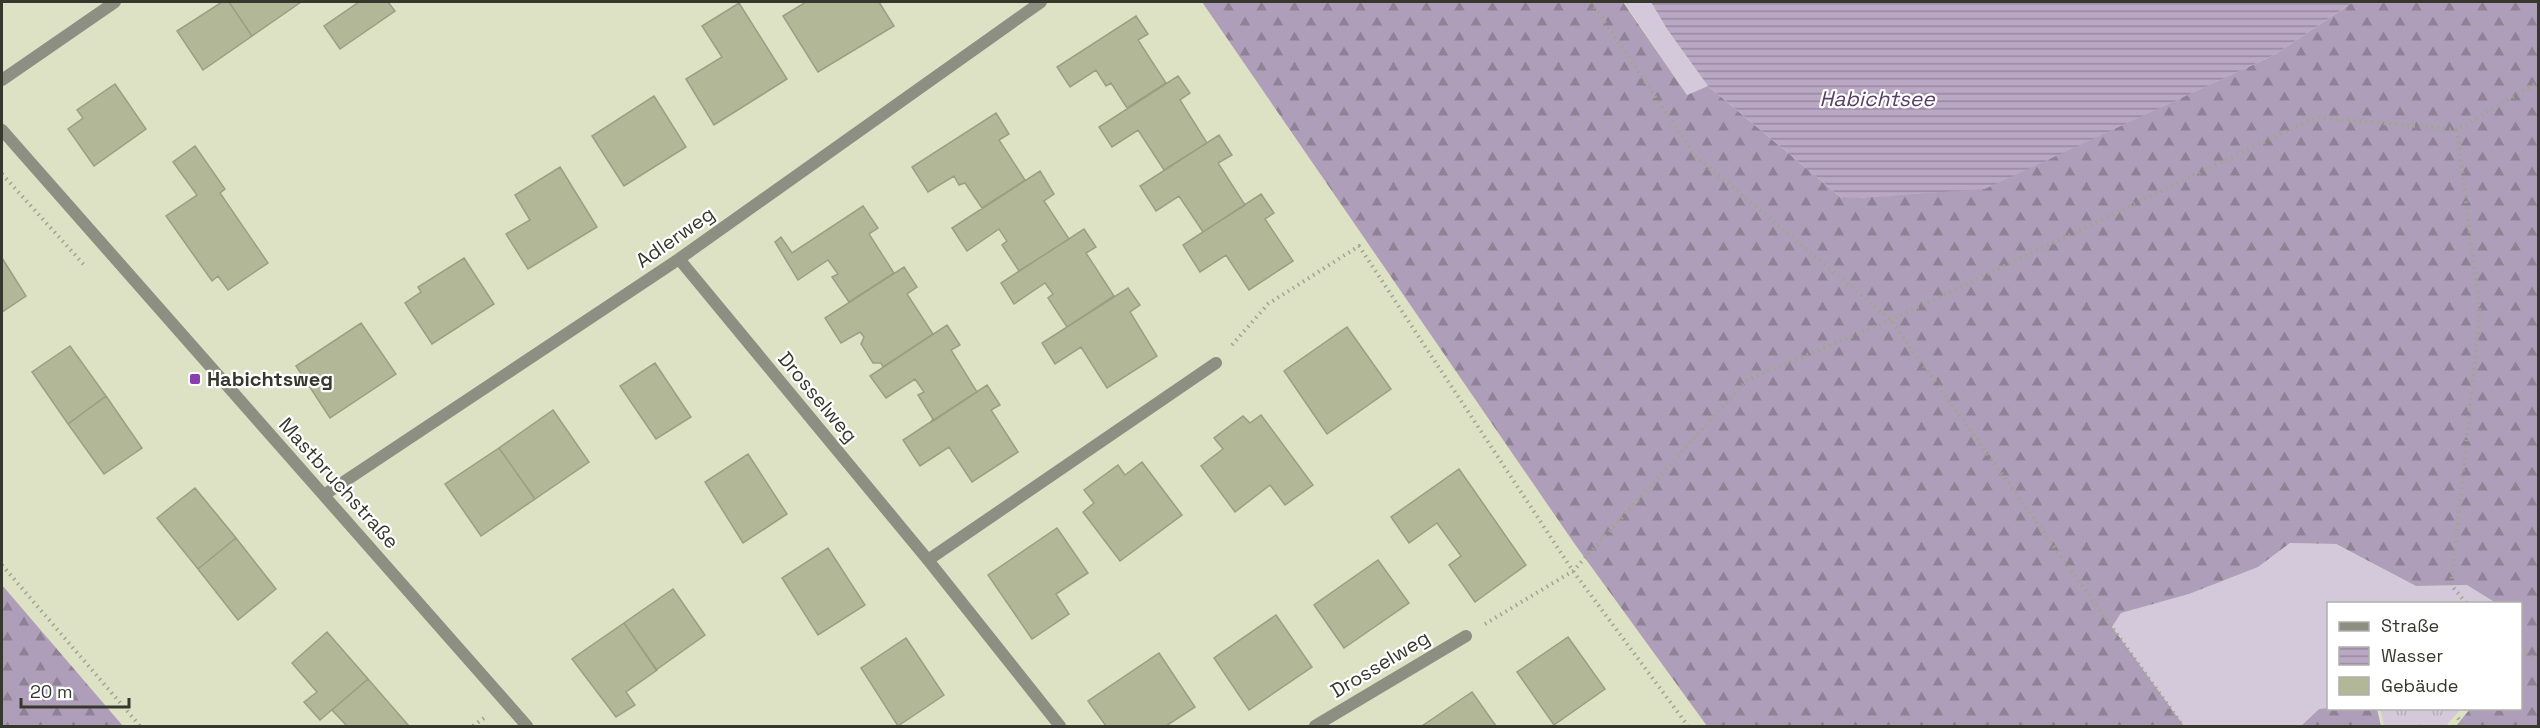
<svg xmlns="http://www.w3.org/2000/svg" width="2540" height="728" viewBox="0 0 2540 728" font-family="'Space Grotesk',sans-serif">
<defs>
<pattern id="forest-firs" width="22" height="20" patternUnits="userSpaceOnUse" patternTransform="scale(1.5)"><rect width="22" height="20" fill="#af9eb9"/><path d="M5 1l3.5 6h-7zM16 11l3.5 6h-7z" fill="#8f8297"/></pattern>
<pattern id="park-tufts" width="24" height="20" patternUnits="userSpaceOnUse" patternTransform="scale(1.5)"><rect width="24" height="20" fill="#d4c9db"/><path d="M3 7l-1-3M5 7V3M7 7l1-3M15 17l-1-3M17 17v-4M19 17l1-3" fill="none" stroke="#b7adbc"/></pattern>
<pattern id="water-rules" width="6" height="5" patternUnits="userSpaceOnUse" patternTransform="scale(1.5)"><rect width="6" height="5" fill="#b9a7c4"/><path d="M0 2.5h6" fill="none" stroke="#9789a0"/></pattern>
</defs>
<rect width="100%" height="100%" fill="#dde2c5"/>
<path fill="#d4c9db" d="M1624 2H1651L1667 29 1708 86 1687 95Z
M2290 543 2335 544 2416 586 2467 585 2496 603 2328 604V708L2319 709 2301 726H2184L2112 627 2121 613 2189 594 2258 567Z"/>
<path fill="url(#forest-firs)" d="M1202 2H1623L1687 95 1708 86 1843 199 1985 188 2274 55 2353 2H2538V726H2456L2470 709 2520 708V604L2496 603 2467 585 2416 586 2336 544 2290 543 2258 567 2189 594 2121 613 2112 627 2184 726H1707L1574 543Z
M2 585 123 726H2Z
M2328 708 2377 709 2381 726H2301L2319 709Z"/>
<path fill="url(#park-tufts)" d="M2380 709V708L2461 709 2446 726H2384Z"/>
<path fill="url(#water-rules)" d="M1651 2H2353L2274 55 1985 189 1843 199 1708 86 1667 29Z"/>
<path fill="#b1b797" stroke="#9a9f84" stroke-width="1.5" d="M222 2H229L252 36 203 70 177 31Z
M229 2H301L252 36Z
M359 2H388L395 11 340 49 324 26Z
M806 2H879L894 26 818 72 783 16Z
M739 3 787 79 714 125 686 79 722 57 702 26Z
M1136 16 1148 34 1138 40 1166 83 1127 108 1111 83 1106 86 1096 70 1070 87 1057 67Z
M1178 76 1190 93 1180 100 1207 143 1164 170 1138 130 1112 147 1099 127Z
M115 84 146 129 94 166 68 129 83 118 77 110Z
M654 96 686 147 624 186 592 136Z
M996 113 1009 134 999 140 1025 180 982 208 965 183 959 185 954 176 928 192 912 167Z
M1219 135 1232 155 1218 163 1245 205 1203 232 1179 196 1156 211 1140 186Z
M195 146 225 189 220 193 268 263 228 290 218 276 212 281 166 216 197 195 173 162Z
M560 167 597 227 528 269 506 234 530 220 515 195Z
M1040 171 1054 194 1044 201 1069 239 1019 271 1002 245 1007 241 999 229 967 251 952 228Z
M1261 194 1274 213 1265 219 1293 261 1249 290 1226 255 1200 272 1183 245Z
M863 206 878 228 869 234 894 273 849 302 832 277 838 274 828 260 798 280 775 242 781 237 792 253Z
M1084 229 1096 247 1086 253 1114 296 1067 327 1048 298 1053 294 1045 283 1014 304 1001 283Z
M2 258 26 296 2 312Z
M464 258 494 304 432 344 405 303 421 292 418 287Z
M904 267 917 287 907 294 933 334 883 367 881 363H873L861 344 864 337 860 332 841 343 825 318Z
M1128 288 1140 305 1130 312 1157 356 1107 388 1081 347 1055 364 1042 343Z
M361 323 396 374 330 418 296 366Z
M947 325 960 345 951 350 977 392 930 423 933 419 918 395 924 392 915 379 886 398 870 376Z
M1347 327 1391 389 1327 434 1284 371Z
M70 346 106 396 68 424 32 372Z
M655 363 691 417 656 439 620 386Z
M987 385 1000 405 991 410 1018 452 972 482 949 447 920 466 903 440Z
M106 396 142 448 104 474 68 424Z
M553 410 589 462 535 499 499 448Z
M1261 415 1313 485 1285 505 1270 485 1235 512 1201 466 1223 449 1214 438 1243 416 1250 423Z
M499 448 535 499 481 536 445 484Z
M748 454 787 514 743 543 705 482Z
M1142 462 1182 515 1120 561 1083 512 1094 503 1084 490 1118 465 1125 475Z
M1459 469 1526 565 1475 602 1449 565 1461 556 1437 523 1409 543 1391 517Z
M195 488 236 538 198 569 157 518Z
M1057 528 1088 573 1056 594 1069 614 1032 639 988 575Z
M236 538 276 589 238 620 198 569Z
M828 548 865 605 818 635 782 578Z
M1378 560 1409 603 1344 648 1314 605Z
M673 589 705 635 656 670 624 623Z
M1276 615 1312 667 1249 710 1214 658Z
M624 623 657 670 626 692 635 705 616 717 572 659Z
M327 632 368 679 320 720 304 702 317 692 292 663Z
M1568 637 1605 689 1554 725 1517 672Z
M906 638 944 695 898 726 861 668Z
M1159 653 1195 707 1166 726H1106L1088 701Z
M368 679 409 726H347L332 710Z
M1472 692 1496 726H1422Z"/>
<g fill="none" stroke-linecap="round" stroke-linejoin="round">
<path stroke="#a1a58f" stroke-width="4" stroke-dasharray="1.5 4.5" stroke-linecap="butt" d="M1591 2 1696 157 1891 320 2183 726
M2457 130 2480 312 2451 585 2467 604
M2 174 86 267
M1232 345 1268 304 1359 246 1573 571 1688 726
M2 565 140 726
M1485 624 1573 571 1747 380 1891 320 2316 117 2457 130 2538 82
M2520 652 2538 659
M2458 718 2464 726
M473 726 487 716"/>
<path stroke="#8c8f81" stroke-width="12" d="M2 80 115 2
M2 130 527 726
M679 259 928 560 1060 726
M324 495 679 259 1041 2
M928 560 1216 363
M1315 726 1466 636"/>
</g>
<rect fill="#8a3eaf" stroke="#fff" stroke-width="2" x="189" y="373" width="12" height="12" rx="3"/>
<g text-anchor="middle" stroke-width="4.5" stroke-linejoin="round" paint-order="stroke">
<g font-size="20" fill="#36382d" stroke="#fff">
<text transform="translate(675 237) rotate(-35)" y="7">Adlerweg</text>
<text transform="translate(818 397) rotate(50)" y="7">Drosselweg</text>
<text transform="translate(339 483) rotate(48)" y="7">Mastbruchstraße</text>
<text transform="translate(1380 664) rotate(-31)" y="7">Drosselweg</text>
</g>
<g font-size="20" font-weight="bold" fill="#36382d" stroke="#fff" text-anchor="start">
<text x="207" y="386">Habichtsweg</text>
</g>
<g font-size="21" font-style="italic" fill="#5a3f68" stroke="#fff">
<text x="1877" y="106">Habichtsee</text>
</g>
</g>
<rect width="2540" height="728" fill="none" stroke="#36382d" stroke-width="6"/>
<rect x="2327" y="602" width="195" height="108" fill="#ffffff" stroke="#afafab" stroke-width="1.5"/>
<rect x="2339" y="622" width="30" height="9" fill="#8c8f81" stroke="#afafab" stroke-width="1.5"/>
<text x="2381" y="632" font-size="18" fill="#36382d">Straße</text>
<rect x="2339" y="647" width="30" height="18" fill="url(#water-rules)" stroke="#afafab" stroke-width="1.5"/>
<text x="2381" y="662" font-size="18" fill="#36382d">Wasser</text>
<rect x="2339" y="677" width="30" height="18" fill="#b1b797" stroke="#afafab" stroke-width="1.5"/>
<text x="2381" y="692" font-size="18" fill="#36382d">Gebäude</text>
<path d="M21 698v9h108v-9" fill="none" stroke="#36382d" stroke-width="3"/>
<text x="30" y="698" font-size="18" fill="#36382d" stroke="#ffffff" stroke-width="4.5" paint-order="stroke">20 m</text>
</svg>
